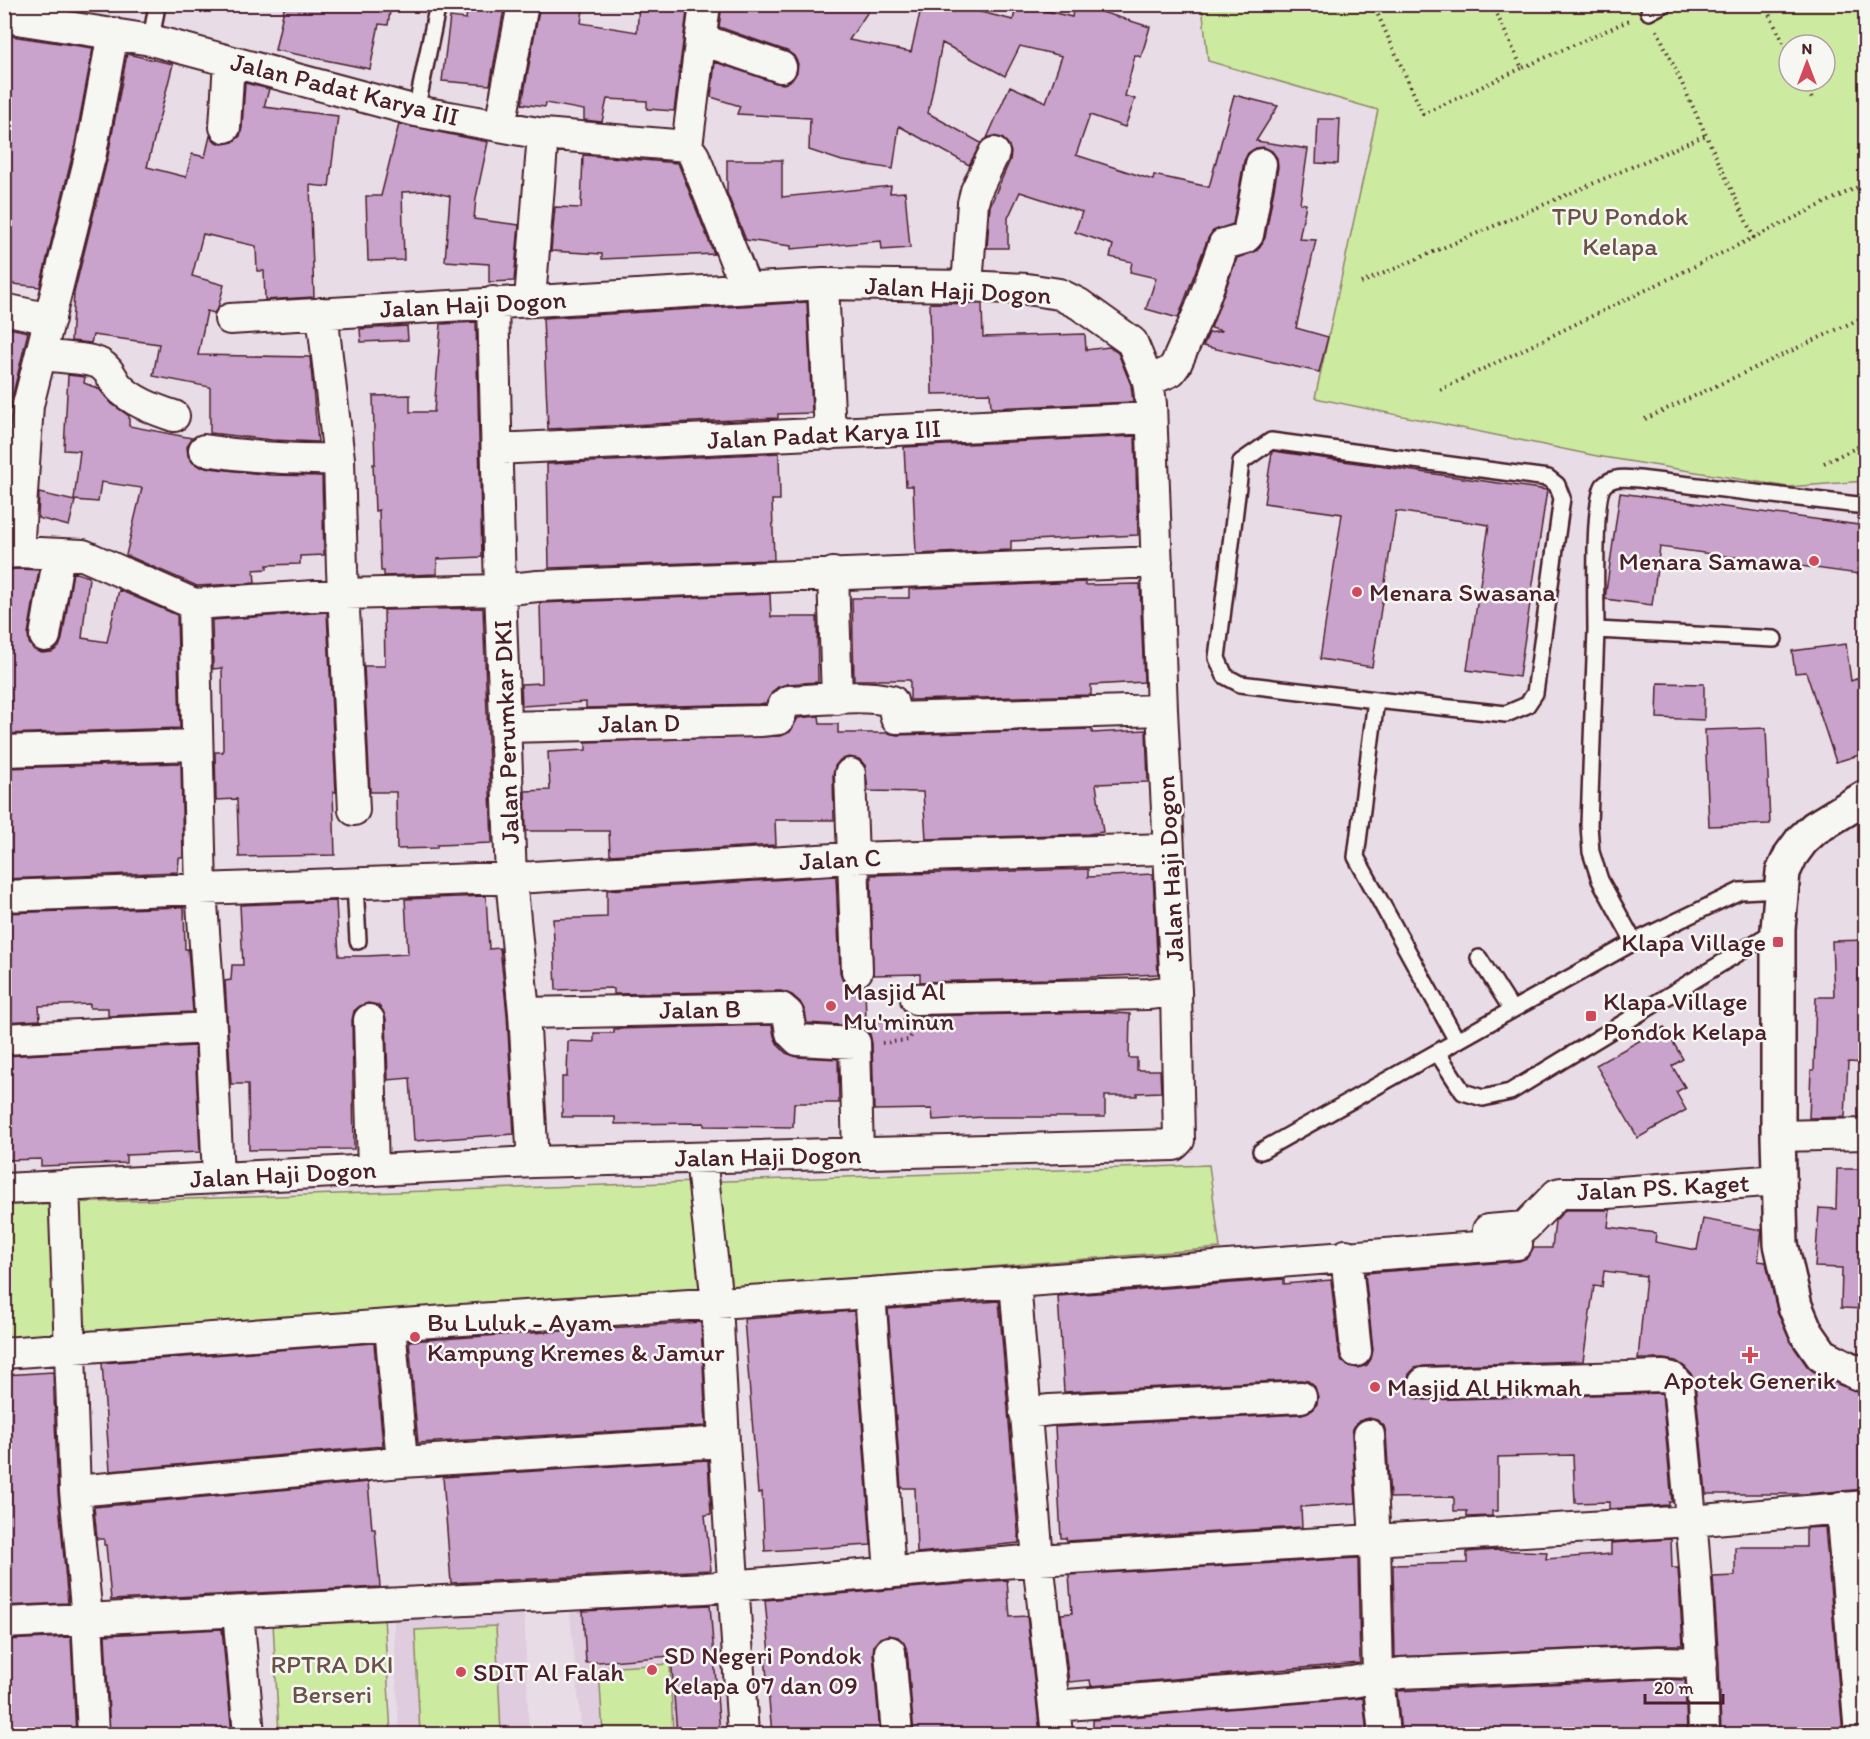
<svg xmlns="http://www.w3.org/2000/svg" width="1870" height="1739" viewBox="0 0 1870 1739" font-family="Itim,sans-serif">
<rect width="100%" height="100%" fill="#e8dde7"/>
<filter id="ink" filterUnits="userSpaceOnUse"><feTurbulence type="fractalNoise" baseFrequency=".0167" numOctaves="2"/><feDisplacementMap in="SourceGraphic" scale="12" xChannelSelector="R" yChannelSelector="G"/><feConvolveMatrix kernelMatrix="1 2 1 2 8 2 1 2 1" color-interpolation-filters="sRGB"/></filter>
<g filter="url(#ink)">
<path fill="#dfccdf" d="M723 1595 732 1734H582L569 1605Z
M524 1604 529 1734H399L393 1609Z"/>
<path fill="#cdeaa1" stroke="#8c8466" stroke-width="1.5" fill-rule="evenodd" d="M1202 5H1865V481L1788 487 1597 456 1315 398 1378 110 1208 61ZM1789 45H1825V81H1789Z
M1209 1165 1220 1248 709 1290 5 1337 4 1205Z
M384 1617 391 1734H279L273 1623Z
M496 1626 501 1734H420L415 1630Z
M670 1664 673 1734H603L599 1668Z"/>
<path fill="#c9a3cc" stroke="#4a1f2b" stroke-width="1.5" d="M285 4H391L388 25 379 24 370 69 275 50Z
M468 4H505L490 85 442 81 450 17 466 19Z
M540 4H584L581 23 637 32 639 4H688L674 111 647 109V101L607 99 602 122 584 120V110L546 103 545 107 522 104Z
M722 4H873L849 40 911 52 922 4H949L1013 20 1017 4 1072 17 1074 4H1076L1150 27 1141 57 1135 55 1125 96 1135 99 1125 127 1090 115 1076 155 1153 180 1154 175 1209 187 1234 95 1278 106 1256 141 1308 149 1300 203 1306 204 1299 239 1316 240 1296 328 1328 337 1319 372 1203 346 1209 333 1222 331 1211 328 1237 258 1257 251 1265 238 1278 167 1277 158 1272 151 1264 147 1256 148 1248 153 1244 161 1233 224 1213 231 1208 238 1178 318 1146 309 1156 278 1130 272 1132 262 1110 257 1113 245 1075 232 1082 212 1020 192 1008 218V248H987L990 206 1010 160 1011 152 1008 144 1002 138 993 136 987 138 1010 86 1046 102 1062 56 1020 46 1005 76 942 43 928 113 981 143 969 165 899 126 893 169 842 161 809 150 810 118 737 114 740 106 711 97 715 62 776 83 784 84 792 80 797 72 798 64 794 56 787 51 719 27Z
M4 35 93 48 74 149 40 287 4 283Z
M127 54 173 64 147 167 186 177 192 154 205 157 210 136 216 142 223 144 233 142 240 136 242 128 245 83 269 89 264 107 338 116 329 187 310 185 314 297 265 300 264 271H257L256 246 203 234 192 276 224 285 218 308 214 313 207 311 198 355 310 357 318 442 272 440 210 433V387L153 376 159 344 93 335 91 343 71 341 74 293 108 156Z
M1318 119H1340L1338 164 1316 163Z
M399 124 488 142 476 198 474 219 519 225 514 281 489 282V264L445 261 450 196 428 191 402 192 404 260 368 261 366 196H381Z
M583 155 678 163 714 254 602 259V254L551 251 555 207 581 208Z
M727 160H782V197L891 186 890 193 905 192 910 248 882 250 881 241 791 249V246L746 240 727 193Z
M807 302 812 413 778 414V418L548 429 543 318Z
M930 303 982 304 983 337 1085 334 1086 350 1109 347 1118 353 1131 385 1133 402 991 408 990 393 932 394Z
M476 322 482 557 437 559V574L384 576V571H381L379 510 375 511 374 486 373 464H375L373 396 410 395V412H434L441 324Z
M407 326 408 340 361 342 360 329Z
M4 327 28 332 12 398 4 396Z
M68 375 85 377 84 383 99 389 112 404 129 416V426L192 438 187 447 188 456 193 463 201 467 270 475 322 476 324 555 300 556V564L267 565V569L254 570 255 583 197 586 126 555 142 488 101 482 98 502 74 500 80 451 64 450Z
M1135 436 1138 535 1011 541V550L916 554 913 486H906L904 447Z
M1273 451 1547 490 1519 677 1467 670 1489 525 1396 511 1372 667 1320 659 1342 514 1264 503 1272 452Z
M779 453 780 500H772L774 560 549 568 547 464Z
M39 493 75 501 69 526 38 518Z
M1620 493 1866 526V575L1660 547 1652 605 1605 599Z
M18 569 39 570 28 634 29 643 34 650 42 653 52 652 59 647 62 639 73 572 89 577 82 638 107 642 119 590 177 615 180 728 4 734V584L7 570Z
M1085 582V585L1140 584 1144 682 1091 685V695L910 700V680H854L852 598H909V589Z
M770 594 771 617H817L818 682 787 684 778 687 773 691 766 703 759 704 586 708V702L522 706 521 684 542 683 540 603Z
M483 608 492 843 437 845V848L397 849 396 792H370L364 666H385L384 610Z
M327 612 336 792H333L335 855 239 857 237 799 216 800 215 752H223L222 668 213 669 212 620Z
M1846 644 1851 681 1866 675V753L1836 762 1806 672 1795 673 1792 651Z
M1658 683 1704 684V720L1657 718Z
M819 716 820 724H838V733H888L897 735 1092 729V733L1146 730 1148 782 1096 784 1103 832 1088 834 926 839 923 792 868 791 865 765 859 759 849 757 840 760 835 766 833 775 834 820H775L776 845 610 855 609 831H526L525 791 550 790 548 752 586 750V742L781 736 790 732 798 718Z
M1766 728 1770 824 1709 826 1705 730Z
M181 763 183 858H179L178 872 4 879V768Z
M1088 869V877L1153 874 1158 974 1050 979 920 982V974L873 975 871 875Z
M836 876 840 972 843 981 848 986 857 988 865 986 866 1021 921 1019V1016L1098 1012 1130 1014 1129 1058H1137V1070H1160L1161 1092 1137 1093V1096H1105V1117H983L933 1120 932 1109 874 1110 872 1043 870 1034 864 1028 856 1026 807 1023 805 1011 800 1002 792 995 781 991 614 994V989L610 988 556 990 553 919 607 917V890Z
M486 896 489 949 500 948 507 1014 514 1134 414 1141 410 1078 388 1080 386 1019 383 1011 378 1005 368 1003 360 1006 354 1011 352 1020 354 1149 249 1150 248 1084H231L225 981 231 980 232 965H243L240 905 336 901 339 956H366L408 954 405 899Z
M184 907 185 949H188L193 1012 108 1016V1008H90V1004L39 1006 40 1020 4 1022V913Z
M1866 940V1063L1848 1062 1845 1117 1809 1118 1811 1070H1814L1816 997H1834L1832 941Z
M772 1025 774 1036 778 1045 786 1053 797 1057 838 1059 839 1103H794L793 1127 704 1126V1123L615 1124V1117H562V1077H567L568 1041 594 1042V1033H614V1029Z
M1664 1027 1683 1059 1672 1066 1685 1087 1676 1092 1686 1110 1638 1138 1596 1065Z
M195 1046 200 1152 126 1155V1163L97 1164 41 1166V1159L7 1160 4 1056Z
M1837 1169H1866V1309L1841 1308 1842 1268 1815 1267 1819 1208 1836 1209Z
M1565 1210H1610L1608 1227 1656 1233 1655 1242 1697 1250 1703 1219 1762 1230 1758 1261 1766 1262 1777 1310 1791 1343 1807 1366 1813 1371 1840 1385 1866 1394V1489L1804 1494H1706L1695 1383 1691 1374 1685 1367 1676 1361 1663 1359H1638L1646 1276 1604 1271 1602 1287 1594 1286 1583 1361 1424 1366 1415 1368 1409 1374 1407 1384 1410 1393 1415 1398 1425 1400 1662 1393 1672 1502H1669V1505L1609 1509V1502L1575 1503 1573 1455 1498 1457V1511H1492V1516L1467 1517V1511H1454V1497L1390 1498 1386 1433 1384 1426 1377 1420 1369 1418 1359 1421 1353 1428 1352 1435 1356 1503 1301 1507 1302 1527 1067 1541 1066 1538H1061L1055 1427 1302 1414 1311 1411 1317 1404 1318 1397 1315 1387 1308 1381 1300 1380 1064 1392 1058 1296 1284 1279V1284L1331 1280 1339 1353 1342 1361 1348 1366 1358 1368 1367 1365 1371 1359 1373 1350 1365 1273 1519 1261 1527 1258 1533 1248H1552L1555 1221Z
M999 1301 1019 1543 917 1553 915 1488H901L888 1309Z
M854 1311 871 1545 765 1551 762 1492 758 1493 744 1319Z
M701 1322 706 1426 418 1443 409 1341Z
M374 1343 383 1446 110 1471 102 1363Z
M53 1372 58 1492 68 1603 4 1606V1375Z
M708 1460 711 1514 705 1515 711 1570 451 1583 443 1477Z
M368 1482 372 1529H375L380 1587 111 1600 106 1545H104V1539H97L94 1507Z
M1866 1523V1593L1860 1524Z
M1825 1527 1843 1734H1721L1719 1663 1713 1577 1735 1576V1547H1806V1528Z
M1671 1539 1672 1568H1678L1683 1645H1657L1395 1657 1393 1565 1467 1563V1552L1496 1550 1547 1552 1546 1559 1611 1554V1543Z
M1358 1558 1360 1663 1091 1686 1090 1680 1069 1682 1061 1614 1072 1613 1069 1575Z
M1007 1580 1010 1617 1027 1616 1040 1734H914L907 1650 904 1643 898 1637 889 1635 880 1638 874 1645 873 1653 880 1734H772L765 1656 770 1655 765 1600Z
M710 1605 720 1734H677L671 1656 586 1663 583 1611Z
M222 1629 232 1734H110L105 1635Z
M71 1637 76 1734H4V1640Z
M1658 1679 1685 1680 1687 1734H1544V1731L1493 1732V1734H1401L1397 1691Z
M1363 1698 1367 1734H1093V1720Z"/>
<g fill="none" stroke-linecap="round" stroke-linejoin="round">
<defs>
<path id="service" d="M1649 12 1664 4
M151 40 156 11 153 4
M416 111 438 4
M1596 630C1596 608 1593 497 1604 485 1613 476 1627 478 1639 479L1866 506
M1376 700 1506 714 1527 705 1535 693 1562 498 1557 485 1548 478 1271 441 1241 462 1217 658 1225 676 1240 684 1376 700 1356 857 1457 1041
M355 884 358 941
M1634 942 1600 880 1591 852 1589 825 1596 630 1774 639
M1479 958 1512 1010 1634 942 1740 891 1780 889
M1437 1052 1463 1092 1483 1098 1510 1092 1778 929
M1261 1151 1512 1010"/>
<path id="minor" d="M4 17 151 40 416 111 543 134 687 146
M700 39 781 67
M500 126 523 4
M225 127 229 61
M687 146 694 156 746 288
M687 146 705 4
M823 284 830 434
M967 286 973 203 976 191 994 153
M530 300 543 134
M493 302 500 590 511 878 524 1013 533 1162
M4 309 50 319
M322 313 339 459 342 570 354 810
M41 355C55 357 89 358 100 364 109 369 112 378 117 385 130 401 156 410 174 416
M1148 381 1171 371 1176 364 1200 310 1224 244 1245 238 1248 235 1261 164
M497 449 1151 418
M204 450C249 457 293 460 339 459
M18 552 83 555 194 604 344 594 500 590 538 586 1157 562
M4 553 18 552 28 405 91 153 113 33
M833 573 837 699
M194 604 201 890 211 1028 218 1177
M45 636 59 554
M506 727 760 721 779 719 784 704 788 701C820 700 861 693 892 701L896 718 1162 710
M4 751 196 745
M850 774 857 971
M4 896 533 877 851 858 1168 849
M916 999 1148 994 1176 991
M524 1013 781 1008 788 1014 791 1033 798 1040 855 1043 858 1154
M369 1020 373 1170
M4 1039 211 1028
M1778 1136 1866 1134
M701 1158 717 1303 724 1442 743 1734
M64 1186 75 1491 87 1618 93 1734
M4 1189 533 1162 1174 1145 1179 1140 1176 991 1162 710 1151 404 1148 381 1132 342 1079 304 1059 294 1027 289 967 286 823 284 230 319
M1488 1230 1525 1227 1557 1194 1561 1193H1607L1779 1180
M1346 1255 1356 1351
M1015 1282 1038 1560 1057 1734
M870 1293 890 1573
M390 1326 402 1462
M4 1353 417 1323 870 1293 1517 1244
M1424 1383 1663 1376 1672 1378 1678 1385C1690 1501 1701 1618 1704 1734
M1025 1413 1050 1410 1301 1397
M1369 1435 1375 1541 1378 1677 1384 1734
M75 1491 402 1462 724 1442
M1841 1507 1860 1734
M238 1612 249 1734
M4 1623 705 1588 1038 1560 1691 1521 1866 1506
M890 1652 897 1734
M1055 1706 1352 1682 1401 1673 1658 1662 1702 1663"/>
<path id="tertiary" d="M1866 797 1815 828 1802 840 1791 855 1783 872 1778 929V1136L1781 1244 1795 1306 1806 1332 1822 1355 1847 1368 1866 1376"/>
</defs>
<use href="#service" stroke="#4a1f2b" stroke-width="20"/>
<use href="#minor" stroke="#4a1f2b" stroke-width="34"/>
<use href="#tertiary" stroke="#4a1f2b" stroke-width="38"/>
<path stroke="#4a1f2b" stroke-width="4" stroke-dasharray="1.5 4.5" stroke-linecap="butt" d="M1373 4 1423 114 1522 68
M1492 4 1522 68 1630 20
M1764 4 1789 54
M1657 30 1754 238
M1803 81 1812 99
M1361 283 1706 135
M1440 390 1866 183
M1645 419 1866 316
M1824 463 1866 443
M882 1043 909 1040 916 1026"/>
<use href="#service" stroke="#f6f6f2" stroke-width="15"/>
<use href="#minor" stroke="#f6f6f2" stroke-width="30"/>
<use href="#tertiary" stroke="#f6f6f2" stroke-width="33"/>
</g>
</g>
<g fill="#d1495b" stroke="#f6f6f2" stroke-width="2">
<circle cx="1814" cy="561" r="6"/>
<circle cx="1357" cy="592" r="6"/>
<rect x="1772" y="936" width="12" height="12" rx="3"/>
<circle cx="831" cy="1006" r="6"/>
<rect x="1585" y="1010" width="12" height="12" rx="3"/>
<circle cx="415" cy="1337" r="6"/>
<path d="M1747 1346h6v6h6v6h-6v6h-6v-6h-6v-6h6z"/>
<circle cx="1375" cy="1387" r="6"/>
<circle cx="652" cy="1670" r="6"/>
<circle cx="461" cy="1672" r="6"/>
</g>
<g text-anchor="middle" stroke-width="5" stroke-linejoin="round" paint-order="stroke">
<g font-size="26" fill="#4a1f2b" stroke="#f6f6f2">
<text transform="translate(345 89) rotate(14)" y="9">Jalan Padat Karya III</text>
<text transform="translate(958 290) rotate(3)" y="9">Jalan Haji Dogon</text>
<text transform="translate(473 304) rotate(-3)" y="9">Jalan Haji Dogon</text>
<text transform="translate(824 434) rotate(-3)" y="9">Jalan Padat Karya III</text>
<text transform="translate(639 723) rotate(-1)" y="9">Jalan D</text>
<text transform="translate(506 732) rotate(-92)" y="9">Jalan Perumkar DKI</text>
<text transform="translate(840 859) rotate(-3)" y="9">Jalan C</text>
<text transform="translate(1170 869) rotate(-93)" y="9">Jalan Haji Dogon</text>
<text transform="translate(700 1009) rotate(-1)" y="9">Jalan B</text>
<text transform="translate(768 1156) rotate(-1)" y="9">Jalan Haji Dogon</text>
<text transform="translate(283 1174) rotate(-3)" y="9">Jalan Haji Dogon</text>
<text transform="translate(1663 1187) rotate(-3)" y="9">Jalan PS. Kaget</text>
</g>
<g font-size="26" fill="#6b5248" stroke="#f6f6f2">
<text x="1620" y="225">TPU Pondok<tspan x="1620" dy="30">Kelapa</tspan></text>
<text x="332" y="1673">RPTRA DKI<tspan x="332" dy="30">Berseri</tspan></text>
</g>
<g font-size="26" fill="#4a1f2b" stroke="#f6f6f2" text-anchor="start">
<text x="1802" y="570" text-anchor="end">Menara Samawa</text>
<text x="1369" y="601">Menara Swasana</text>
<text x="1766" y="951" text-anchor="end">Klapa Village</text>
<text x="843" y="1000">Masjid Al<tspan x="843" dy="30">Mu'minun</tspan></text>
<text x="1603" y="1010">Klapa Village<tspan x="1603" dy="30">Pondok Kelapa</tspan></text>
<text x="427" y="1331">Bu Luluk - Ayam<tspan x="427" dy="30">Kampung Kremes &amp; Jamur</tspan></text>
<text x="1750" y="1389" text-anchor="middle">Apotek Generik</text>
<text x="1387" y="1396">Masjid Al Hikmah</text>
<text x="664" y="1664">SD Negeri Pondok<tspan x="664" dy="30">Kelapa 07 dan 09</tspan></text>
<text x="473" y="1681">SDIT Al Falah</text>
</g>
</g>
<rect width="1870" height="1739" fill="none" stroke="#f6f6f2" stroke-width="24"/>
<rect x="12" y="12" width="1846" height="1715" fill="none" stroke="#4a1f2b" stroke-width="2" filter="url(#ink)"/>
<g transform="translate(1807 63)"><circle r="28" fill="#f6f6f2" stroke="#b1a0a2" stroke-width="1.5"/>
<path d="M0-4.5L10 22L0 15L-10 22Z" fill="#d1495b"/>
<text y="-9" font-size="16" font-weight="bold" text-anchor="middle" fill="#4a1f2b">N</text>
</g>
<path d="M1645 1694v9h78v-9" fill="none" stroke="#4a1f2b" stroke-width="3"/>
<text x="1654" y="1694" font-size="18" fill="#4a1f2b" stroke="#f6f6f2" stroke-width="4.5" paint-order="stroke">20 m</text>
</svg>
